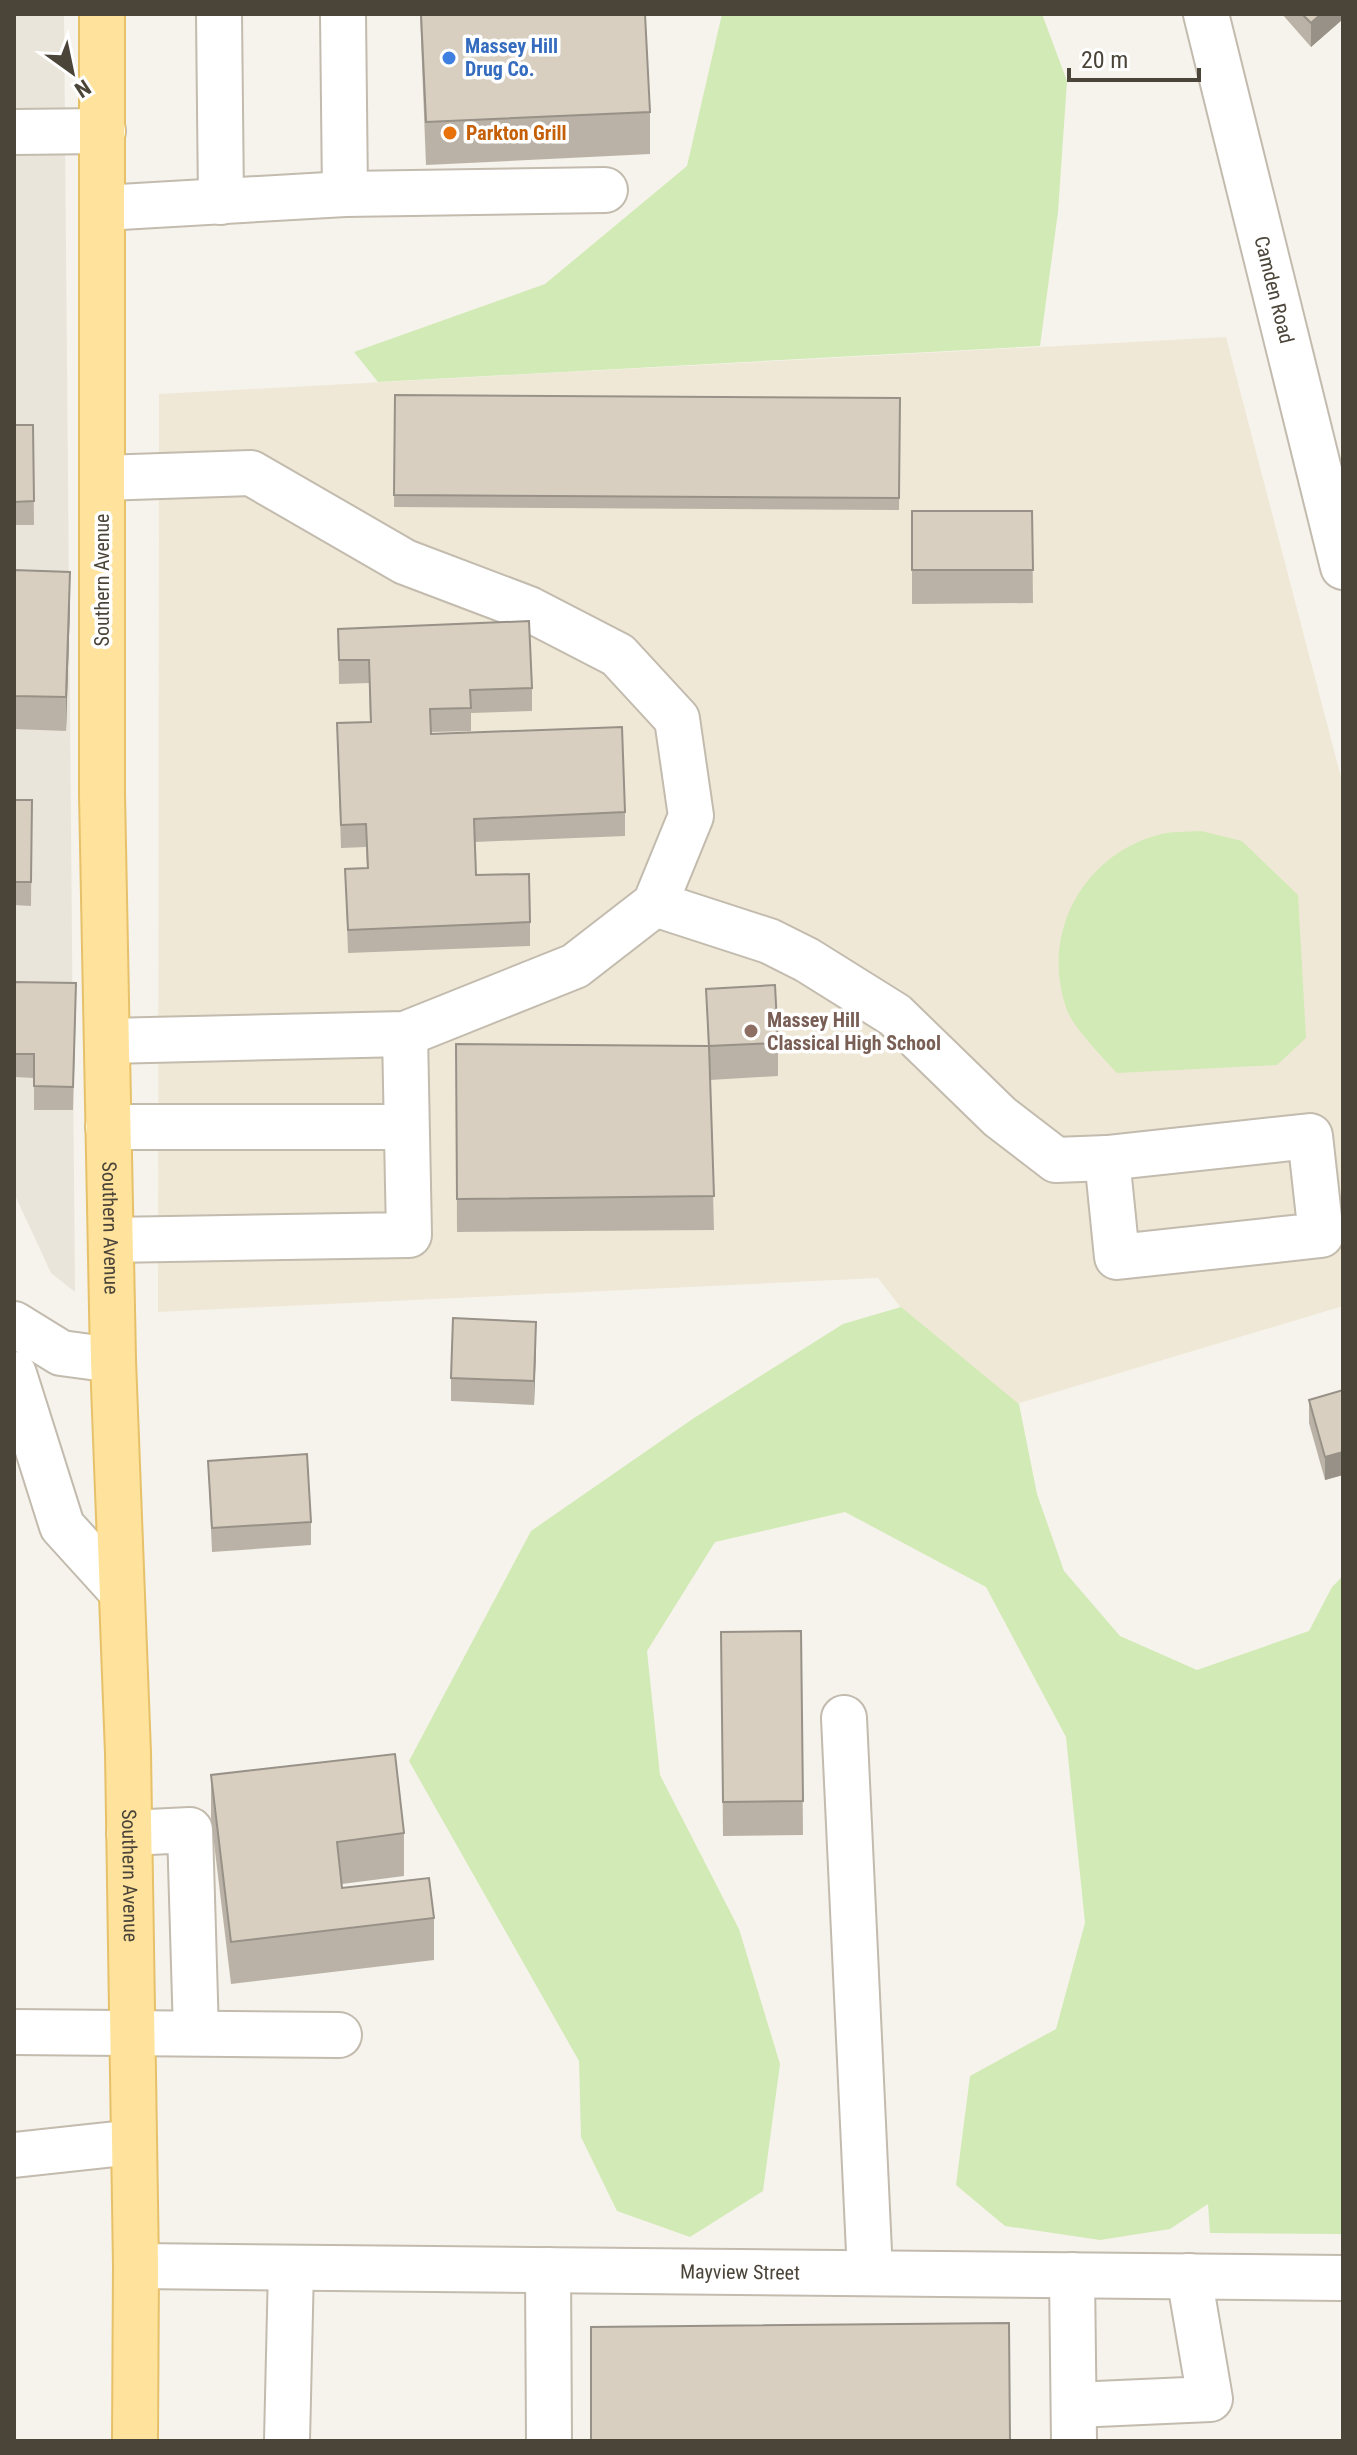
<svg xmlns="http://www.w3.org/2000/svg" width="1357" height="2455" viewBox="0 0 1357 2455" font-family="'Roboto Condensed',sans-serif">
<rect width="100%" height="100%" fill="#f6f3ec"/>
<path fill="#eae5da" d="M14 14H64L75 1292 51 1273 14 1193Z"/>
<path fill="#efe8d6" d="M1226 337 1343 785V1306L983 1414 878 1278 158 1312 159 394Z"/>
<path fill="#d2eab5" d="M722 14H1042L1067 81 1058 212 1040 346 378 382 354 352 545 284 687 166Z
M1201 831 1242 841 1298 895 1306 1038 1277 1065 1117 1073C1104 1059 1072 1026 1067 1010 1040 936 1081 856 1158 835 1171 831 1187 832 1201 831Z
M901 1307 1019 1404 1037 1494 1064 1571 1120 1636 1197 1670 1309 1631 1332 1587 1343 1576V2234L1210 2233 1208 2204 1170 2229 1100 2240 1005 2226 956 2185 970 2076 1056 2029 1085 1923 1066 1737 986 1587 845 1512 715 1542 647 1651 660 1775 739 1929 780 2064 763 2191 690 2237 617 2211 581 2137 579 2061 409 1761 531 1531 694 1418 843 1324Z"/>
<g fill="none" stroke-linecap="round" stroke-linejoin="round">
<defs>
<g id="minor">
<path d="M219 14 221 202"/>
<path d="M343 14 345 194"/>
<path id="s1" d="M1206 14 1343 567"/>
<path d="M14 132 103 131"/>
<path d="M103 208 345 194 605 190"/>
<path d="M102 478 251 473 405 562 529 609 618 655 677 719 691 816 655 904 575 966 405 1034 107 1041"/>
<path d="M655 904 769 941 807 960 895 1015 1000 1117 1056 1160 1107 1158"/>
<path d="M108 1127H405"/>
<path d="M1310 1136 1321 1235 1117 1257 1107 1158Z"/>
<path d="M111 1240 409 1235 405 1034"/>
<path d="M14 1324 61 1353 113 1360"/>
<path d="M14 1374 62 1526 120 1590"/>
<path d="M844 1718 870 2273"/>
<path d="M129 1833 190 1830 196 2033"/>
<path d="M14 2032 339 2035"/>
<path d="M14 2155 134 2142"/>
<path id="s2" d="M136 2266 1343 2278"/>
<path d="M548 2270 549 2441"/>
<path d="M1072 2275 1074 2441"/>
<path d="M1074 2405 1210 2399 1189 2276"/>
<path d="M287 2441 291 2268"/>
</g>
<g id="major">
<path id="s3" d="M102 14V794L113 1360 128 1753 136 2266 135 2441"/>
</g>
</defs>
<use href="#minor" stroke="#c2bbae" stroke-width="48"/>
<use href="#major" stroke="#e6c16a" stroke-width="48"/>
<use href="#minor" stroke="#fff" stroke-width="44"/>
<use href="#major" stroke="#ffe39c" stroke-width="44"/>
</g>
<path fill="#bab2a6" d="M420 14H645L650 112V154L426 165Z
M1282 14H1343V19L1311 47Z
M395 395 900 398 899 510 394 507Z
M14 425H33L34 525H14Z
M912 511H1032L1033 603 912 604Z
M14 570 70 605 66 731 14 729Z
M338 629 532 688V711L471 713V731L431 732V734L625 812V836L475 842 476 875 530 922V946L348 953 345 869 367 868 366 847 341 848 337 723 370 722 369 683 339 684Z
M14 800H32L31 906 14 905Z
M14 982 76 1006 73 1110H34V1078L14 1077Z
M706 989 778 1043V1076L710 1080 714 1230 457 1232 456 1044 708 1046Z
M536 1345 534 1405 451 1401V1378Z
M1343 1390V1475L1325 1480 1309 1423V1400Z
M208 1461 311 1522V1545L212 1552Z
M801 1631 803 1835 723 1836 721 1632Z
M211 1775 404 1833V1876L342 1884V1888L434 1918V1960L231 1984 211 1818Z"/>
<path fill="#979187" d="M1321 14H1343V19L1311 47V23Z
M70 572V605L66 731V697Z
M536 1322V1345L534 1405V1381Z
M1343 1452V1475L1325 1480V1457Z"/>
<path fill="#d8cfc1" stroke="#979187" stroke-width="2" d="M421 14H645L650 112 426 122Z
M1302 14H1321L1311 23Z
M395 395 900 398 899 498 394 495Z
M14 425H33L34 501 14 502Z
M912 511H1032L1033 570H912Z
M14 570 70 572 66 697 14 696Z
M529 621 532 688 470 690 471 708 430 709 431 734 622 727 625 812 474 819 476 875 529 874 530 922 348 930 345 869 368 868 366 824 341 825 337 723 371 722 369 660H339L338 629Z
M14 800H32L31 882H14Z
M14 982 76 983 73 1087 34 1086V1054H14Z
M775 985 778 1043 709 1046 714 1196 457 1199 456 1044 709 1046 706 989Z
M453 1318 536 1322 534 1381 451 1378Z
M1343 1390V1452L1325 1457 1309 1400Z
M307 1454 311 1522 212 1528 208 1461Z
M801 1631 803 1801 723 1802 721 1632Z
M395 1754 404 1833 337 1842 342 1888 429 1878 434 1918 231 1942 211 1775Z
M1009 2323 1010 2441H591V2327Z"/>
<circle fill="#3f7fe0" stroke="#fff" stroke-width="3" cx="449" cy="58" r="8"/>
<circle fill="#e8710a" stroke="#fff" stroke-width="3" cx="450" cy="133" r="8"/>
<circle fill="#8d6e63" stroke="#fff" stroke-width="3" cx="751" cy="1031" r="8"/>
<g text-anchor="middle" stroke-width="7" stroke-linejoin="round" paint-order="stroke">
<g font-size="20" font-weight="bold" fill="#366cbe" stroke="#fff" text-anchor="start">
<text x="465" y="53">Massey Hill<tspan x="465" dy="23">Drug Co.</tspan></text>
</g>
<g font-size="20" font-weight="bold" fill="#c56008" stroke="#fff" text-anchor="start">
<text x="466" y="140">Parkton Grill</text>
</g>
<g font-size="20" fill="#4b4439" stroke="#fff">
<text dy="7" stroke="none"><textPath href="#s1" startOffset="284">Camden Road</textPath></text>
<text transform="translate(102 580) rotate(-90)" y="7">Southern Avenue</text>
<text dy="7" stroke="none"><textPath href="#s3" startOffset="1214">Southern Avenue</textPath></text>
<text dy="7" stroke="none"><textPath href="#s3" startOffset="1862">Southern Avenue</textPath></text>
<text dy="7" stroke="none"><textPath href="#s2" startOffset="604">Mayview Street</textPath></text>
</g>
<g font-size="20" font-weight="bold" fill="#785e54" stroke="#fff" text-anchor="start">
<text x="767" y="1027">Massey Hill<tspan x="767" dy="23">Classical High School</tspan></text>
</g>
</g>
<rect width="1357" height="2455" fill="none" stroke="#4b4439" stroke-width="32"/>
<g transform="translate(72 72) rotate(147)" stroke="#ffffff" stroke-width="6" paint-order="stroke">
<path d="M0-6L14 30L0 20L-14 30Z" fill="#4b4439"/>
<text y="-12" font-size="22" font-weight="bold" text-anchor="middle" fill="#4b4439">N</text>
</g>
<path d="M1069 68v12h130v-12" fill="none" stroke="#4b4439" stroke-width="4"/>
<text x="1081" y="68" font-size="24" fill="#4b4439" stroke="#ffffff" stroke-width="6" paint-order="stroke">20 m</text>
</svg>
